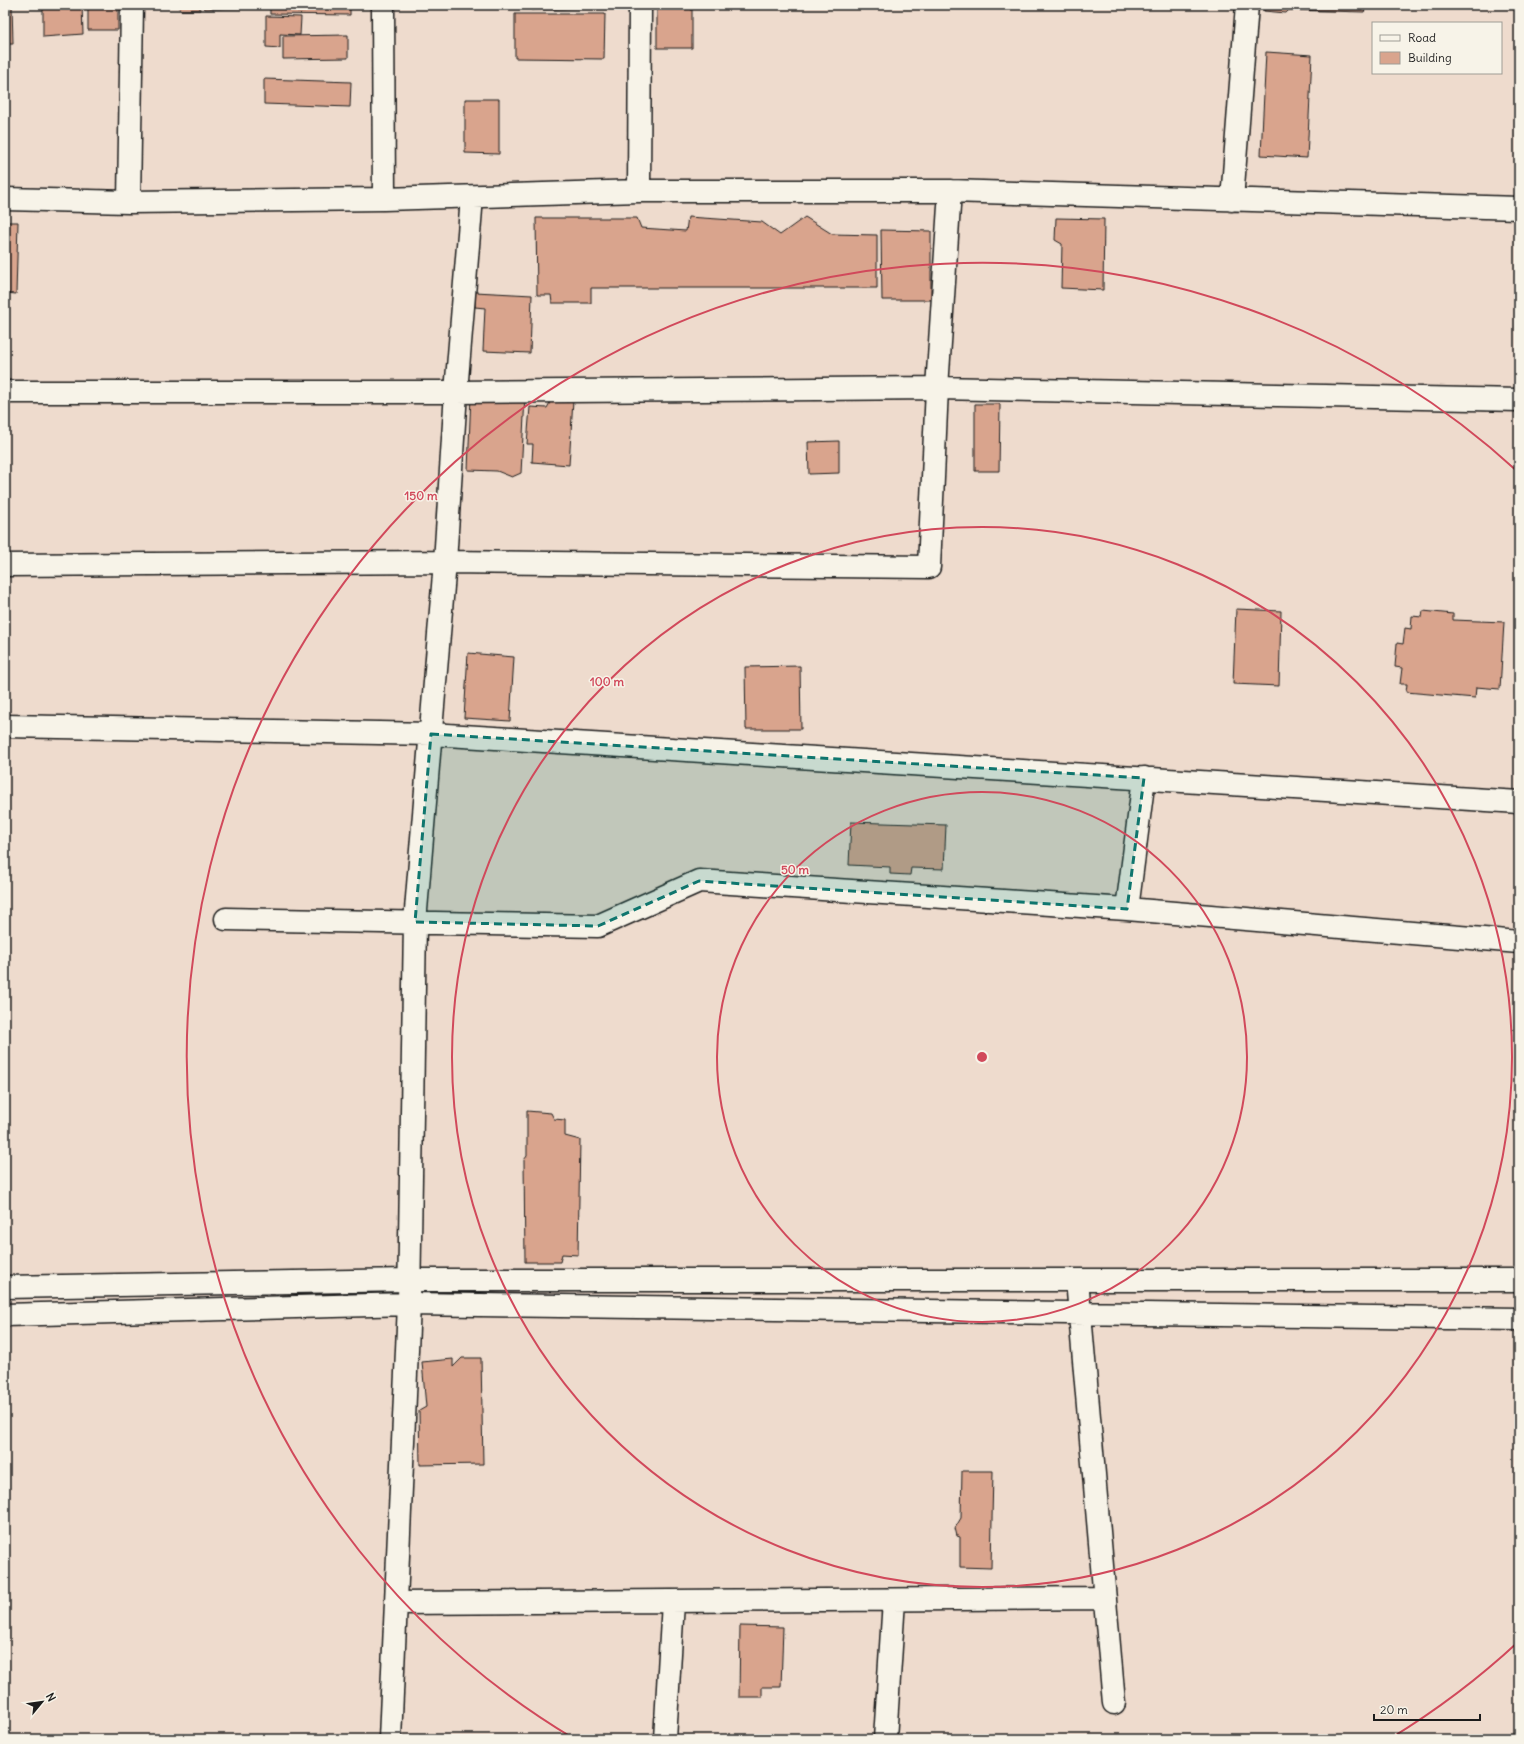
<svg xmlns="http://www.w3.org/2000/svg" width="1524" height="1744" viewBox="0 0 1524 1744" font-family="Delius,sans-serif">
<rect width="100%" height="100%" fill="#eedbcd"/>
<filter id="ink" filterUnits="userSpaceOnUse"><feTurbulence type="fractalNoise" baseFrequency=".025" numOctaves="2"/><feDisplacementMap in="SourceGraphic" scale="8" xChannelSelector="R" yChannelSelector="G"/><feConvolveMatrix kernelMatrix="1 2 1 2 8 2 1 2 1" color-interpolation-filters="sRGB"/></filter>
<g filter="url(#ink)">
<path fill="#d9a48d" stroke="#1c1c1c" d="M5 5H12L13 44H5Z
M43 5H82L83 34 43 37Z
M88 5H118V30H88Z
M179 5H200V10H180Z
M204 5H248V8L204 9Z
M270 5H350V15L270 14Z
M531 5H580V8L531 10Z
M657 5H692V48H657Z
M1264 5H1368L1364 12 1289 10 1286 13 1264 11Z
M515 14H605L604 59 515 58Z
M266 16 301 17 300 35 280 34V48L266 47Z
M348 35V58L283 59V36Z
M1266 52 1312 55 1307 158 1261 155Z
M264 79 351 82 350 107 264 104Z
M465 99H499V154L465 153Z
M688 217 762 222 780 235 805 217 832 234 877 235V288H591V303H552L551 295H537L536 218H637L641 228 686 231Z
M1056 218 1104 219 1103 290 1061 288 1062 244 1055 240Z
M5 222H18L16 294 5 293Z
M881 230 931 231V300H882Z
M475 292 532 295 530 353 483 351 485 308 475 307Z
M471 395 525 397 521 473 512 477 497 471 468 470Z
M552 399 573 400 569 465 532 462 533 444H527L530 407 547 408Z
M975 404H1000L999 471H975Z
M839 441V473L809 474 808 442Z
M1236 609 1281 611 1279 686 1233 684Z
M1423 611 1453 614V620L1504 622 1500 689 1476 687 1475 698 1406 692 1407 684H1400L1402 668 1395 667 1397 643 1403 644 1405 628 1411 629 1412 616 1422 617Z
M468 653 514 657 510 721 464 718Z
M800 666 801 729H746L745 667Z
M851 822 946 825 944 869 911 868 910 875 890 874V867L849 865Z
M527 1111 551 1113 554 1119 565 1120V1136L580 1140 578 1255 562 1254 560 1262H525L524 1160 527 1156Z
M462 1358H481L483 1464 420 1465 419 1411 426 1407 422 1362 453 1359V1367Z
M962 1471H993L991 1568 960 1567V1537L957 1536 955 1528 961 1518Z
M740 1626 783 1627 781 1687H762V1697H739Z"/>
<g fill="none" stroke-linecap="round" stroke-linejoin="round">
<defs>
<path id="street" d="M383 5 384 199
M639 191 640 5
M5 199 129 202 384 199 639 191H950L1519 208
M1232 200 1247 5
M129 202 132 5
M5 392H456L937 388 1519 400
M5 565 445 562 929 567 937 388 950 191
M5 726 431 734 1519 802
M1127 909 1519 942
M226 919 598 926 699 881 1127 909 1144 778
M1077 1280 1114 1703
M5 1287 410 1280H1519
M5 1315 409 1304 1519 1319
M396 1603 1105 1598
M390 1739 409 1304 415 922 445 562 456 392 472 197
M665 1739 673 1602
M885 1739 894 1600"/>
</defs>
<use href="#street" stroke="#1c1c1c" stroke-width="25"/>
<use href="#street" stroke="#f7f3e8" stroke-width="22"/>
</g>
</g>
<path fill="#0f766e" fill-opacity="0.2" stroke="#0f766e" stroke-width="3" stroke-dasharray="8 5" stroke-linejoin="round" d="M431 734 1144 778 1127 909 699 881 598 926 415 922Z"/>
<g fill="none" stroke="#d1495b" stroke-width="2">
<circle cx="982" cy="1057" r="265"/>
<circle cx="982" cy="1057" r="530"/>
<path d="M1518 1642A794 794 0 0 1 1391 1738M573 1738A794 794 0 1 1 1518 472"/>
</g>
<circle cx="982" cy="1057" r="6" fill="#d1495b" stroke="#f7f3e8" stroke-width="2"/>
<g font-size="12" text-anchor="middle" font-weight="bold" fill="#d1495b" stroke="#f7f3e8" stroke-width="3" stroke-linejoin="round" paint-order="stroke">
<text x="421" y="500">150 m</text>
<text x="607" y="686">100 m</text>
<text x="795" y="874">50 m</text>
</g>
<rect width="1524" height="1744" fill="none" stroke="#f7f3e8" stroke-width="20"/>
<rect x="10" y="10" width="1504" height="1724" fill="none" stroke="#1c1c1c" stroke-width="1.5" filter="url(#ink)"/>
<rect x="1372" y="22" width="130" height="52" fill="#f7f3e8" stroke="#9f9d96"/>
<rect x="1380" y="35" width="20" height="6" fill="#f7f3e8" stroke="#9f9d96"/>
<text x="1408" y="42" font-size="12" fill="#1c1c1c">Road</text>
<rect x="1380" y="52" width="20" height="12" fill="#d9a48d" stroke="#9f9d96"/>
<text x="1408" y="62" font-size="12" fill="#1c1c1c">Building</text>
<g transform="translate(42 1702) rotate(61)" stroke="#f7f3e8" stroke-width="3" paint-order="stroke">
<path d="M0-3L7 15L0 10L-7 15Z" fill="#1c1c1c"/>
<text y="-6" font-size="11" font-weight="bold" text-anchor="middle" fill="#1c1c1c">N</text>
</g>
<path d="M1374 1714v6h106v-6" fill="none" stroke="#1c1c1c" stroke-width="2"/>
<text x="1380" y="1714" font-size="12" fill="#1c1c1c" stroke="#f7f3e8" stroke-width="3" paint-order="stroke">20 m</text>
</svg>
